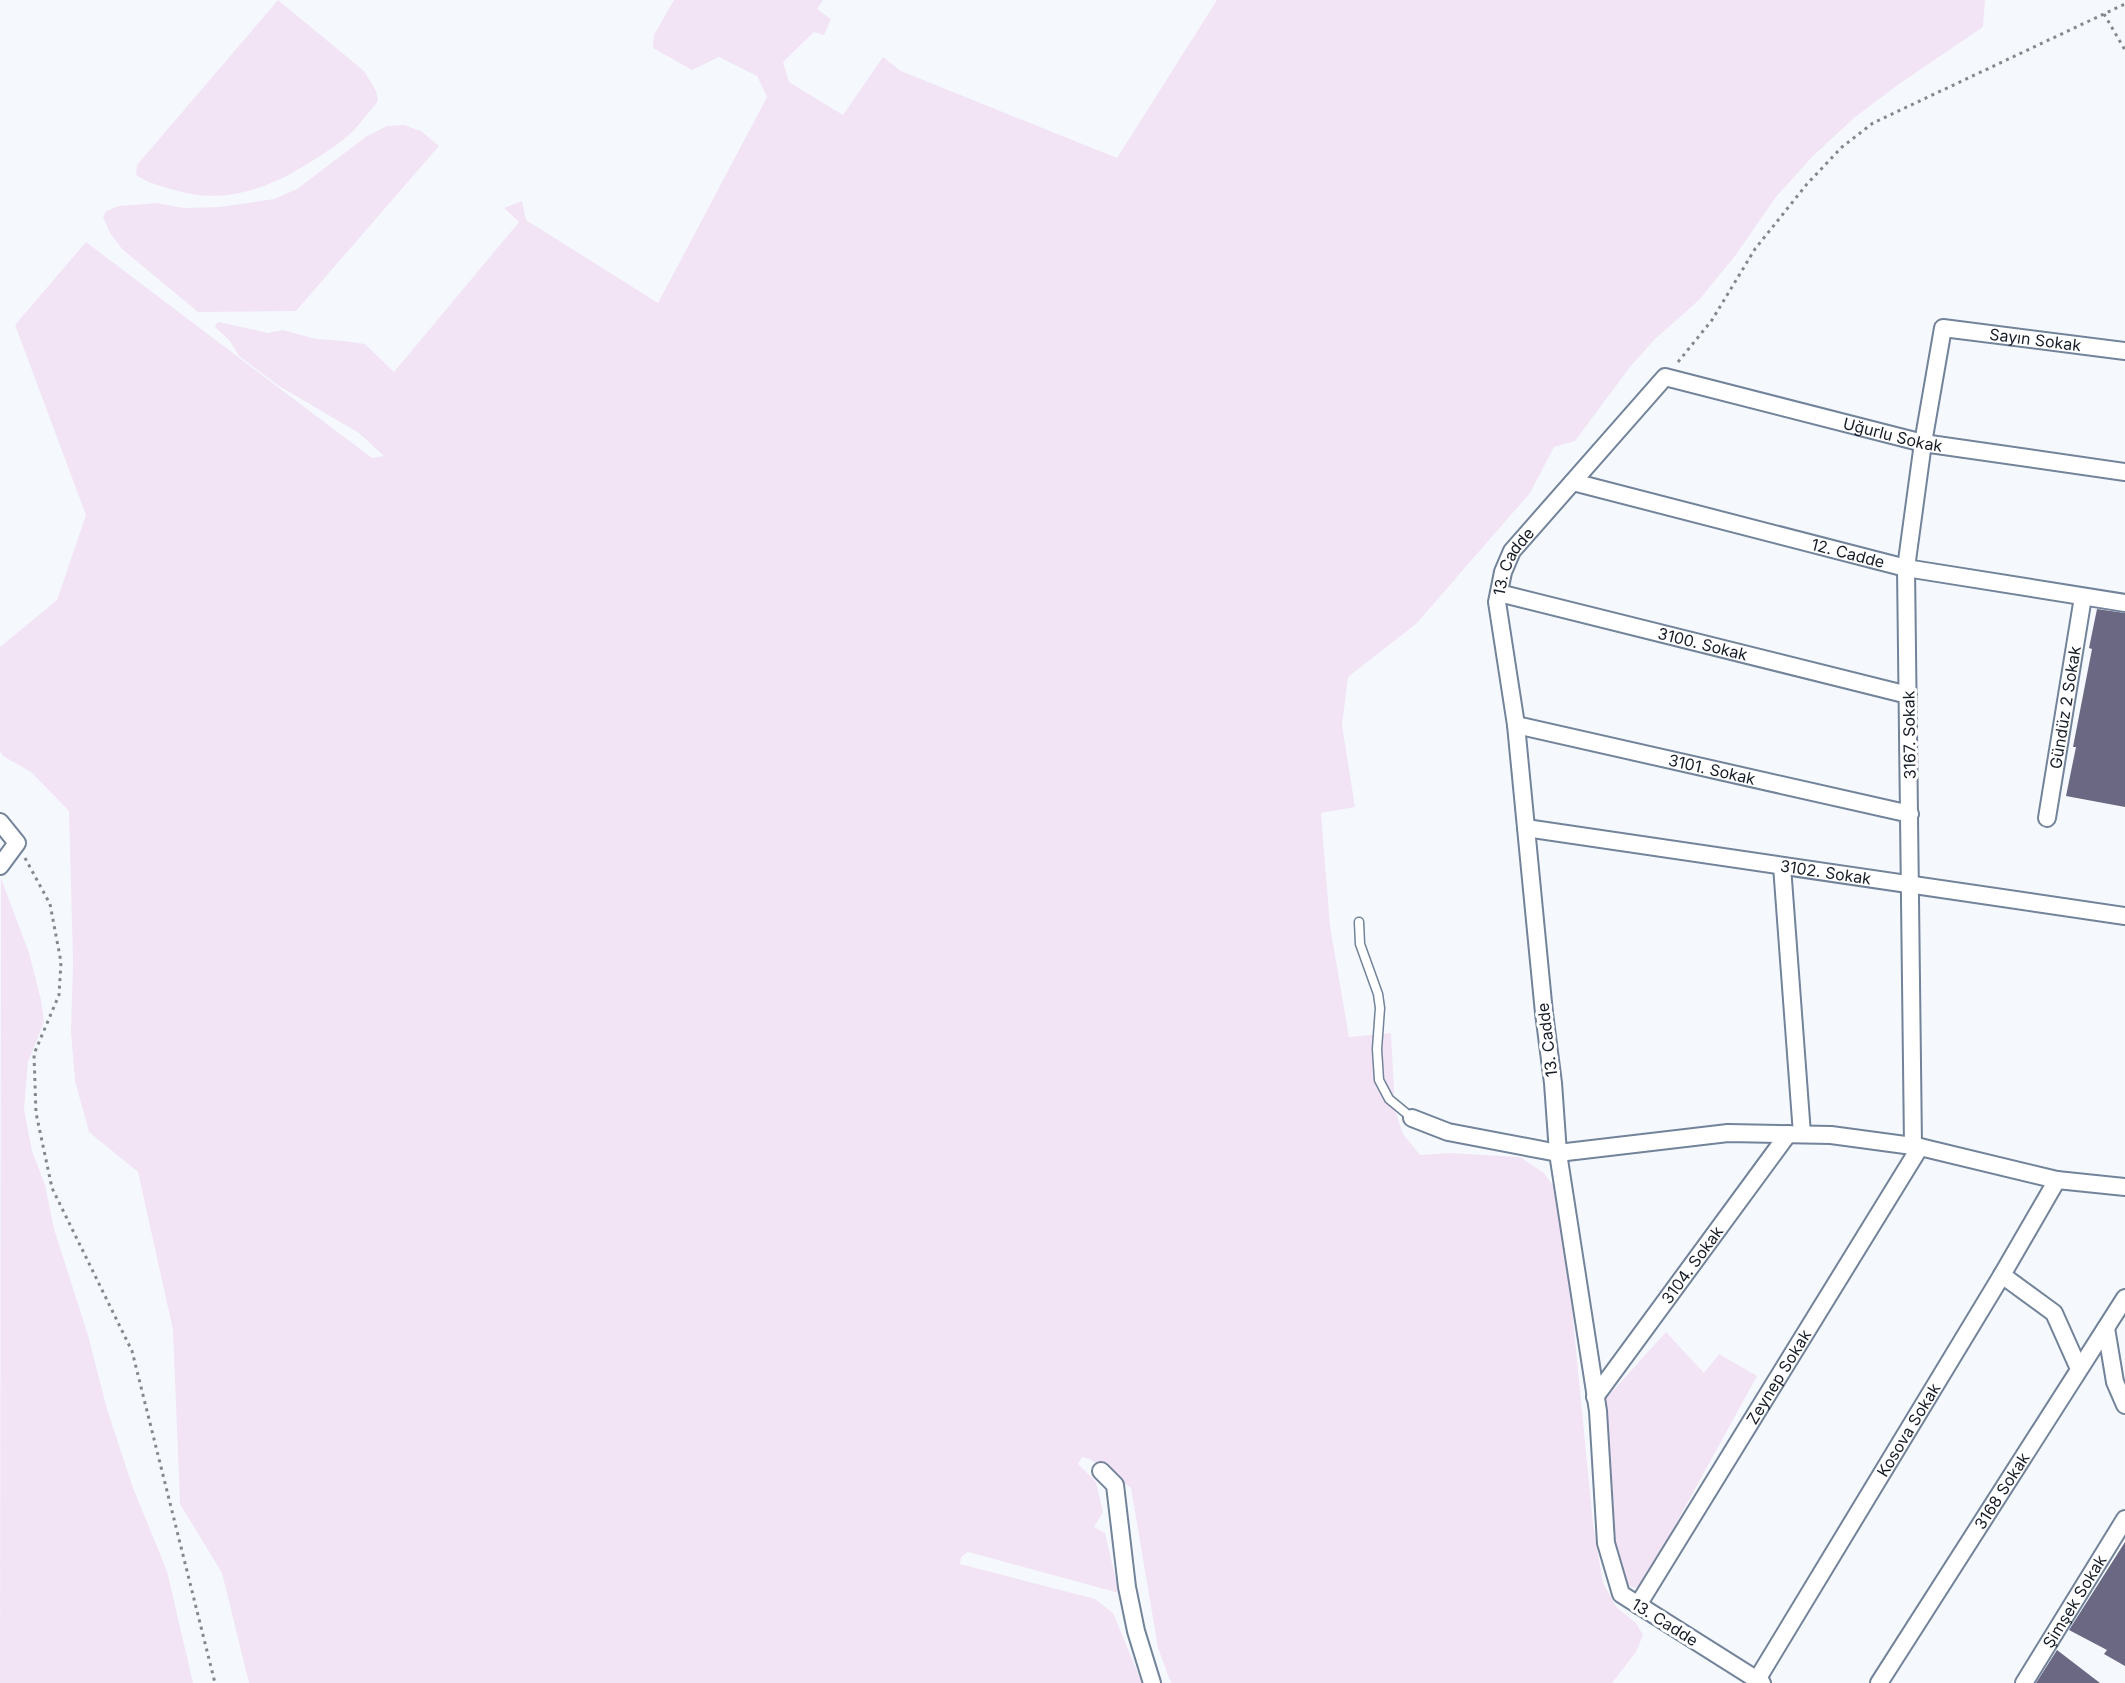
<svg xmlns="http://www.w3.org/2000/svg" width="2125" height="1683" viewBox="0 0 2125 1683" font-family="Inter,sans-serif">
<rect width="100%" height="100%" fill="#f5f9fe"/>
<path fill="#f2e4f5" d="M278 0 364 71 376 91 378 101C370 111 362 121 354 130 341 143 325 153 309 163 268 189 223 205 174 190 160 186 148 183 136 175L137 165Z
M674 0H823L817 9 831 19 824 35 814 32 783 62 789 82 843 115 883 57 901 71 1117 158 1217 0H1985L1983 27 1899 84 1854 118 1812 157 1776 197 1735 256 1699 300 1654 340 1630 367 1575 441 1554 447 1530 493 1416 624 1348 677 1342 725 1355 807 1321 813 1330 926 1349 1037 1391 1033 1395 1110 1403 1134 1420 1155 1449 1153 1520 1157 1544 1173 1554 1187 1569 1278 1593 1524 1603 1583 1617 1608 1636 1623 1643 1635 1636 1652 1612 1683H1171L1158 1648 1131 1488 1090 1459 1082 1457 1078 1464 1096 1482 1103 1512 1094 1527 1105 1533 1119 1593 968 1552 961 1557 960 1564 1095 1599 1113 1613 1142 1683H249L222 1573 180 1504 173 1330 138 1172 89 1132 75 1081 71 1032 73 962 69 811 31 772 3 756 0 751V647L57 600 86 515 15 325 86 242 372 458 384 456 359 433 279 386 239 356 230 341 215 327 216 324 219 322 268 333 283 330 316 339 344 341 365 344 394 372 519 222 504 208 522 201 526 220 658 303 767 97 757 76 719 57 692 70 653 48 654 35Z
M404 125 421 131 439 146 296 311 198 312 122 249 110 233 103 217 106 211 119 206 133 205 156 203 184 208 220 207 274 199 297 189 367 136 387 126Z
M1 878 29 953 41 1000 44 1022 28 1062 24 1109 32 1151 45 1185 54 1229 88 1335 107 1409 133 1488 167 1571 193 1683H0Z
M1666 1332 1704 1373 1719 1354 1757 1376 1644 1582 1638 1588 1631 1587 1625 1582 1610 1541 1599 1406Z"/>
<path fill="#6a6883" d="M2097 609 2125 613V807L2066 796 2076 747H2073L2092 649 2089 648Z
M2125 1542V1666L2104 1654 2107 1650 2069 1630Z
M2057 1650 2100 1683H2036Z"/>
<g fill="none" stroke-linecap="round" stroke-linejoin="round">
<defs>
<path id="lane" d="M1359 922 1360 944 1378 994 1380 1008 1377 1049 1379 1080 1389 1099 1412 1118"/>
<g id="street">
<path id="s1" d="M1573 482 1906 568 2125 603"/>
<path id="s2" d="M1499 593 1908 695"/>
<path id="s3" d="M1516 725 1910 814"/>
<path id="s4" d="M2047 818 2083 597"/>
<path d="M0 822 17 843 0 866"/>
<path id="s5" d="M1526 828 2125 916"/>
<path d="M1782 866 1802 1134"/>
<path d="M1412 1118 1448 1132 1558 1153 1728 1133 1831 1135 1920 1147 2057 1180 2125 1187"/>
<path id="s6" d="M1913 1146 1906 568 1923 443 1943 328 2125 351"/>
<path d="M2002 1275 2054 1313 2079 1369"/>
<path d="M2106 1328 2115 1382 2125 1405"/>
<path id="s7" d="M1595 1397 1788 1134"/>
<path d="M1101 1471 1115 1485 1127 1587 1136 1631 1152 1683"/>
<path id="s8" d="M1638 1605 1920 1147"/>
<path id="s9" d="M1755 1683 2002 1275 2057 1180"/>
<path id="s10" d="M1762 1683 1621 1594 1606 1543 1598 1411 1558 1153 1553 1083 1544 1013 1516 725 1497 602 1503 572 1512 551 1665 377 1923 443 2125 472"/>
<path id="s11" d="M1879 1683 2125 1298"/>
<path id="s12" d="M2024 1683 2125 1519"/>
</g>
</defs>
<use href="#lane" stroke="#72839a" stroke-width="11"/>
<use href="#street" stroke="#72839a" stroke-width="20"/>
<path stroke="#83888f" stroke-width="3" stroke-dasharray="3 4.5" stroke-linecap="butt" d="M2104 14 2125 50
M1678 362 1712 320 1755 249 1807 184 1842 147 1873 123 2125 4
M25 858 50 904 61 962 59 995 34 1054 36 1113 52 1188 132 1351 215 1683"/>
<use href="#lane" stroke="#fff" stroke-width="8"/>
<use href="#street" stroke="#fff" stroke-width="16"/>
</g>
<g text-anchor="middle" stroke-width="6" stroke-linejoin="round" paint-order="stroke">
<g font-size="16" fill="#171d27" stroke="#fff">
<text dy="6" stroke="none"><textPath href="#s6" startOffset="914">Sayın Sokak</textPath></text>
<text dy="6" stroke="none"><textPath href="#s10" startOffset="1688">Uğurlu Sokak</textPath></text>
<text dy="6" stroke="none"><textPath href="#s1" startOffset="284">12. Cadde</textPath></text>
<text dy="6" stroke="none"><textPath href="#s10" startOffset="1212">13. Cadde</textPath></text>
<text dy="6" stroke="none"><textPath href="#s2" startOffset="210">3100. Sokak</textPath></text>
<text dy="6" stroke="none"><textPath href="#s4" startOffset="112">Gündüz 2 Sokak</textPath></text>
<text transform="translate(1909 735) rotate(-91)" y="6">3167. Sokak</text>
<text dy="6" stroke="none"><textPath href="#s3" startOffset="201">3101. Sokak</textPath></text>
<text dy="6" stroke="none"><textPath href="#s5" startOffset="303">3102. Sokak</textPath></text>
<text transform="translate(1547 1040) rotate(-97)" y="6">13. Cadde</text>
<text dy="6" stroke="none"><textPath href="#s7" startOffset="164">3104. Sokak</textPath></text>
<text dy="6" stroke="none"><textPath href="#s8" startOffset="268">Zeynep Sokak</textPath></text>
<text dy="6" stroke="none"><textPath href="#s9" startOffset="296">Kosova Sokak</textPath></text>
<text dy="6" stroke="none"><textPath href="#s11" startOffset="228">3168 Sokak</textPath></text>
<text dy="6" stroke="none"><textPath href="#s12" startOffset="96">Şimşek Sokak</textPath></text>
<text transform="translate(1665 1622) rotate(32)" y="6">13. Cadde</text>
</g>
</g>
</svg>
